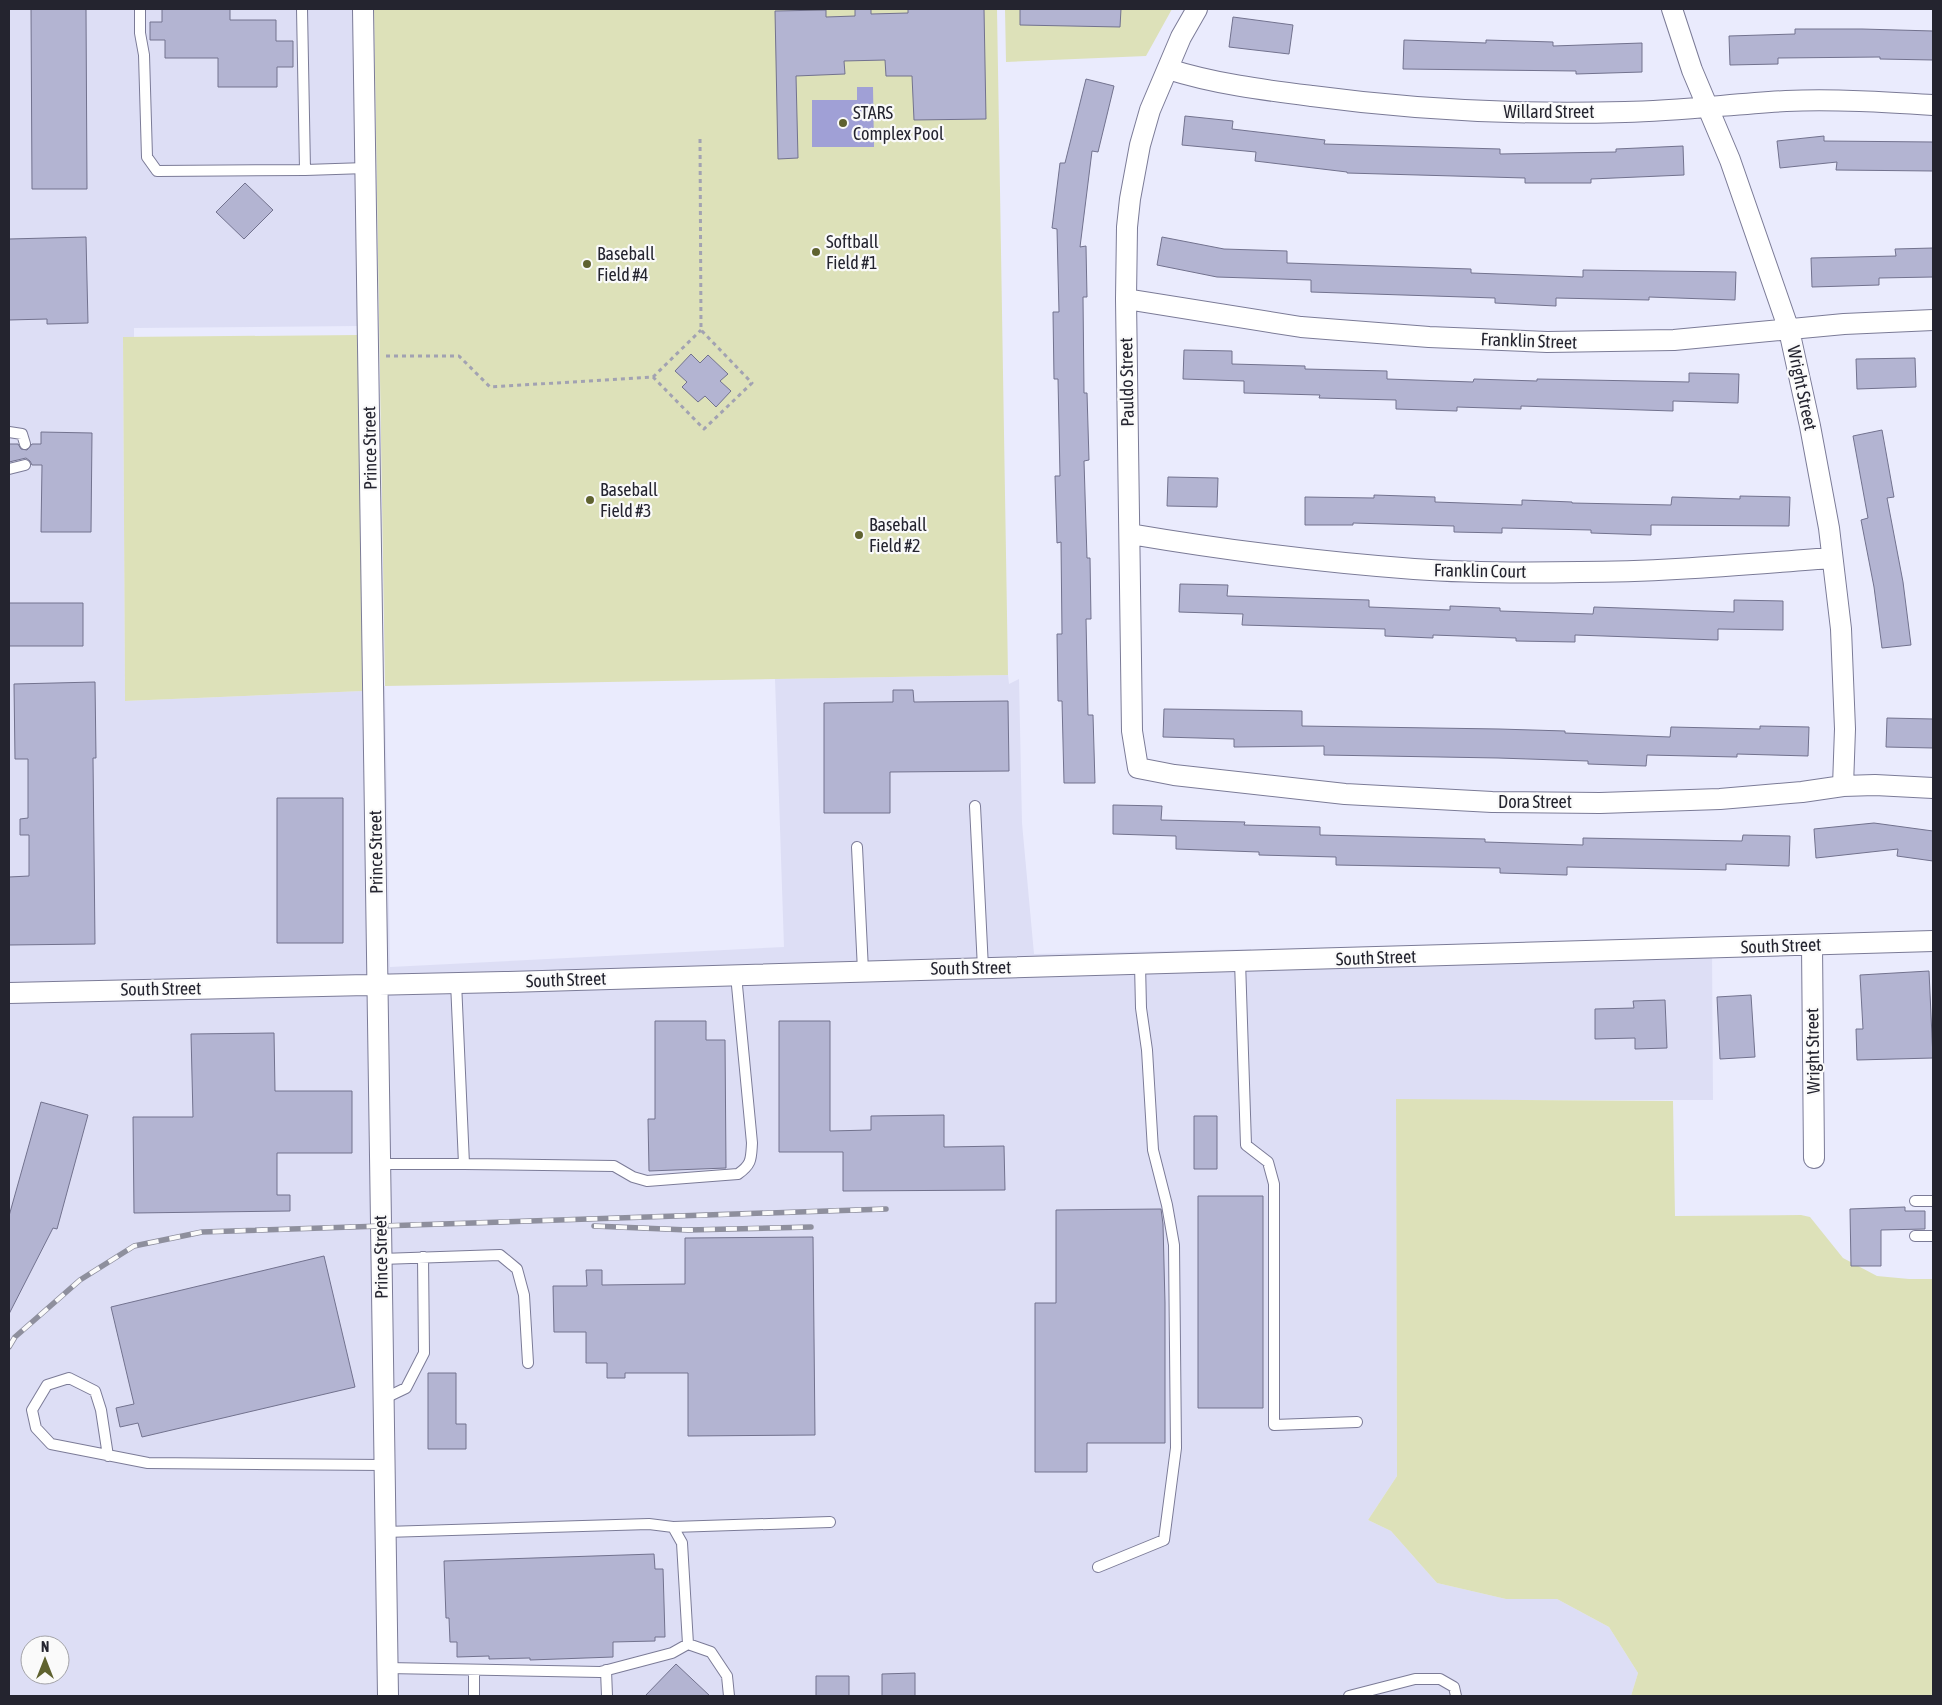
<svg xmlns="http://www.w3.org/2000/svg" width="1942" height="1705" viewBox="0 0 1942 1705" font-family="'Asap Condensed',sans-serif">
<rect width="100%" height="100%" fill="#eaebfd"/>
<path fill="#dddef5" fill-rule="evenodd" d="M9 9H366L378 687 385 686 390 967 784 947 775 679 1008 675 1009 684 1019 679 1022 823 1034 954 1251 949V958L1712 946 1713 1100H1396L1397 1476 1368 1520 1391 1531 1437 1583 1506 1599H1557L1609 1627 1638 1673 1631 1696H9ZM358 326 371 689 363 691 125 701 123 337H134V328ZM30 1645H60V1675H30Z"/>
<path fill="#dde1b9" d="M374 9H997L1008 675 385 686Z
M1005 9H1172L1146 56 1006 62Z
M358 335 363 691 125 701 123 337Z
M1396 1099 1673 1101 1675 1216 1801 1215 1810 1217 1843 1258 1877 1276 1909 1279H1933V1696H1631L1638 1673 1609 1627 1557 1599H1506L1437 1583 1391 1531 1368 1520 1397 1476Z"/>
<path fill="#a0a0d6" d="M857 87H873L874 147H812V100H857Z"/>
<path fill="#b3b4d2" stroke="#72728e" d="M31 9H86L87 189H32Z
M162 9H230V20H276V41H293V67H277V87H218V58H165V40H150V22H162Z
M855 9H871V14L908 13V9H984L986 119 914 120 912 76H886L885 60 844 61 845 74 796 76 798 158 778 159 775 11 826 10V17L855 16Z
M1020 9H1121L1120 27 1020 25Z
M1233 17 1293 25 1289 54 1229 47Z
M1795 29H1862L1933 31V60L1880 59V57L1778 58V64L1730 65 1729 36 1795 34Z
M1404 40 1486 43V40L1553 42V46L1642 43V72L1576 74V71L1403 69Z
M1086 79 1114 86 1098 152 1092 151 1080 247 1086 246 1087 297H1083L1084 393H1087L1089 460 1084 461 1087 558H1090L1091 619H1086L1088 715H1093L1095 783H1064L1062 701H1058L1057 634H1062L1061 542 1057 543 1055 476H1060L1058 379H1054L1053 312H1059L1057 229 1052 228 1060 163H1065Z
M1185 116 1233 121 1232 129 1325 140 1324 144 1500 149V154L1616 152V149L1683 146 1684 175 1591 179V183H1525V178L1347 173V172L1255 161 1256 152 1182 145Z
M1824 136V141L1933 142V171L1836 170 1837 162 1780 168 1777 141Z
M245 183 273 210 244 239 216 212Z
M86 237 88 323 47 324V319L9 320V239Z
M1162 237 1224 249 1287 251V263L1471 269V273L1583 277V270L1736 272 1735 300 1649 297V300L1556 298V306L1495 303V298L1311 292V280L1217 277 1157 265Z
M1933 248V277L1879 278V285L1812 287 1811 258 1896 256 1895 249Z
M1184 350 1232 351V364L1305 366V369L1387 371V379L1473 382 1474 379 1537 381V379L1689 382V373L1739 374 1738 403 1673 401V411L1521 406V409L1457 407V411L1396 409V400L1319 398 1320 395 1244 393V381L1183 379Z
M691 354 700 363 708 355 728 374 720 381 731 391 716 407 705 396 698 402 682 387 687 382 675 371Z
M1915 358 1916 387 1857 389 1856 359Z
M1882 430 1894 497 1887 498 1903 582 1911 645 1882 648 1874 587 1861 520 1868 518 1853 436Z
M41 432 92 433 91 532H41L42 465H32L30 461 26 458 9 462V444H18L21 449 27 450 32 444H41Z
M1168 477 1218 478 1217 507 1167 506Z
M1374 495 1435 497V502L1522 505V500L1572 502V503L1671 505 1672 497 1740 499V496L1790 497 1789 526 1651 525V535L1591 533V530L1502 528V533L1454 532V526L1353 523V525H1305V497L1374 498Z
M1180 584 1228 585 1227 596 1369 600V607L1450 610V606L1500 608V611L1593 614 1594 607 1734 612V600L1783 601V630L1718 629V640L1575 635V642L1516 641V638L1433 635V638L1385 636V629L1242 625 1243 614 1179 612Z
M9 603H83V646H9Z
M95 682 96 758H93L95 944 9 945V877L29 876V835H20V819L28 818V759H15L14 684Z
M893 690H913L914 702 1008 701 1009 771 890 772V813H824V703L893 702Z
M1164 709 1302 711V726L1499 729 1565 731V733L1670 737 1671 727 1760 729V726L1809 727 1808 756 1737 754V757L1647 755 1646 766 1588 764V761L1498 758 1324 755V746L1234 747V739L1163 737Z
M1887 718 1933 719V748L1886 747Z
M277 798H343V943H277Z
M1113 805 1162 806 1161 820 1245 822 1244 825 1320 827V835L1485 839V842L1583 845V838L1742 841 1743 835 1790 836 1789 866 1726 864V870L1567 867V875L1500 873V868L1336 865V857L1259 855V852L1176 849V836L1113 834Z
M1874 823 1933 831V861L1897 856 1898 849 1816 858 1814 829Z
M1929 971 1933 1058 1857 1060 1856 1029H1863L1860 975Z
M1751 995 1755 1057 1720 1059 1717 997Z
M1665 1000 1667 1048 1635 1049V1038L1595 1039V1009L1634 1008 1633 1001Z
M655 1021H706V1040H725L726 1168 649 1171 648 1119H655Z
M779 1021H830V1131L871 1130V1116L944 1115V1147L1004 1146 1005 1190 843 1191V1152H779Z
M274 1033 275 1091H352V1153H277V1195H290V1211L134 1213 133 1117H193L191 1034Z
M41 1102 88 1115 57 1229 53 1228 9 1314V1216Z
M1194 1116H1217V1169H1194Z
M1198 1196H1263V1408H1198Z
M1905 1207V1211H1925V1229L1881 1230V1266H1851L1850 1209Z
M1161 1209 1163 1224 1165 1303V1443H1087V1472H1035V1303H1056V1210Z
M813 1237 815 1435 688 1436V1373H625V1378H607V1363H586V1332H554L553 1286H587L586 1270H602V1285L685 1284V1238Z
M324 1256 355 1387 142 1437 138 1423 120 1427 116 1408 134 1404 111 1307Z
M428 1373H456V1424H466V1449H428Z
M654 1554 655 1569H663L665 1637H655V1641L613 1642V1657L530 1660V1658L489 1659V1656L457 1657V1642H450L449 1618H446L444 1561Z
M676 1664 710 1696H645Z
M915 1673V1696H882V1674Z
M816 1676H849V1696H816Z"/>
<g fill="none" stroke-linecap="round" stroke-linejoin="round">
<defs>
<path id="service" d="M140 9V33L144 55 147 157 157 171 305 170
M302 9 305 170 366 168
M9 432 22 434 25 444
M9 469 25 465
M975 806 983 968
M857 847 863 971
M1240 961 1246 1145 1268 1162 1274 1184V1425L1357 1422
M381 1164H464L456 982
M464 1164 614 1166 633 1177 647 1181 738 1174C752 1164 751 1159 752 1143L736 975
M1915 1201H1933
M1915 1236H1933
M381 1259 500 1255 517 1269 524 1295 528 1363
M383 1399 406 1388 424 1353 423 1257
M108 1456 101 1410 95 1391 69 1378 47 1385 32 1410 36 1428 51 1444 148 1463 384 1465
M673 1527 830 1522
M385 1532 649 1524 673 1527 682 1543 688 1644 672 1653 600 1672 387 1668
M1098 1567 1164 1540 1176 1448 1174 1245 1167 1205 1153 1150 1147 1050 1141 1008 1140 964
M688 1644 711 1652 727 1676 729 1696
M474 1670V1696
M606 1670 607 1696
M1349 1696 1415 1679H1440L1454 1687 1456 1696"/>
<path id="minor" d="M363 9 388 1696
M1197 9 1181 37 1150 110 1140 145 1130 199 1127 227 1126 299 1132 731 1138 768 1174 775 1345 794 1492 802 1600 803 1720 799 1802 792 1843 786 1875 785 1933 788
M1672 9 1692 70 1730 160 1789 330 1810 426 1829 528 1841 629 1845 729 1843 786
M1168 69C1215 84 1264 90 1312 96 1416 110 1520 115 1625 112 1679 111 1732 104 1786 101 1835 99 1885 102 1933 105
M1126 299 1301 327 1429 337 1547 342 1674 340 1844 324 1933 320
M1130 534C1224 550 1319 562 1414 569 1469 573 1525 573 1580 572 1664 572 1748 564 1832 558
M1812 945 1814 1158
M9 993 504 982 1933 941"/>
</defs>
<use href="#service" stroke="#7b7b97" stroke-width="12"/>
<use href="#minor" stroke="#7b7b97" stroke-width="22"/>
<path stroke="#a2a2b2" stroke-width="3" stroke-dasharray="4 4" stroke-linecap="butt" d="M386 356H459L490 387 653 377 704 429 752 383 701 330 700 135
M653 377 701 330"/>
<use href="#service" stroke="#fff" stroke-width="10"/>
<use href="#minor" stroke="#fff" stroke-width="20"/>
<defs>
<path id="rail" d="M594 1226 688 1230 811 1227
M9 1347 15 1337 80 1280 134 1246 202 1232 886 1209"/>
</defs>
<use href="#rail" stroke="#8e8f9d" stroke-width="5.5"/>
<use href="#rail" stroke="#fafafa" stroke-width="4" stroke-dasharray="11" stroke-linecap="butt"/>
</g>
<g fill="#5f622f" stroke="#fafafa" stroke-width="2">
<circle cx="843" cy="123" r="5"/>
<circle cx="816" cy="252" r="5"/>
<circle cx="587" cy="264" r="5"/>
<circle cx="590" cy="500" r="5"/>
<circle cx="859" cy="535" r="5"/>
</g>
<g text-anchor="middle" stroke-width="4.5" stroke-linejoin="round" paint-order="stroke">
<g font-size="18" fill="#24242f" stroke="#fafafa">
<text x="1549" y="118">Willard Street</text>
<text transform="translate(1529 341) rotate(2)" y="6">Franklin Street</text>
<text transform="translate(1127 382) rotate(-91)" y="6">Pauldo Street</text>
<text transform="translate(1802 388) rotate(78)" y="6">Wright Street</text>
<text transform="translate(370 448) rotate(-91)" y="6">Prince Street</text>
<text transform="translate(1480 571) rotate(1)" y="6">Franklin Court</text>
<text x="1535" y="808">Dora Street</text>
<text transform="translate(376 852) rotate(-91)" y="6">Prince Street</text>
<text transform="translate(1781 946) rotate(-2)" y="6">South Street</text>
<text transform="translate(1376 958) rotate(-2)" y="6">South Street</text>
<text transform="translate(971 968) rotate(-1)" y="6">South Street</text>
<text transform="translate(566 980) rotate(-2)" y="6">South Street</text>
<text transform="translate(161 989) rotate(-1)" y="6">South Street</text>
<text transform="translate(1813 1051) rotate(-91)" y="6">Wright Street</text>
<text transform="translate(381 1257) rotate(-91)" y="6">Prince Street</text>
</g>
<g font-size="18" fill="#24242f" stroke="#fafafa" text-anchor="start">
<text x="853" y="119">STARS<tspan x="853" dy="21">Complex Pool</tspan></text>
<text x="826" y="248">Softball<tspan x="826" dy="21">Field #1</tspan></text>
<text x="597" y="260">Baseball<tspan x="597" dy="21">Field #4</tspan></text>
<text x="600" y="496">Baseball<tspan x="600" dy="21">Field #3</tspan></text>
<text x="869" y="531">Baseball<tspan x="869" dy="21">Field #2</tspan></text>
</g>
</g>
<rect width="1942" height="1705" fill="none" stroke="#24242f" stroke-width="20"/>
<g transform="translate(45 1660)"><circle r="24" fill="#fafafa" stroke="#a4a4a9"/>
<path d="M0-4L9 19L0 12L-9 19Z" fill="#5f622f"/>
<text y="-8" font-size="14" font-weight="bold" text-anchor="middle" fill="#24242f">N</text>
</g>
</svg>
